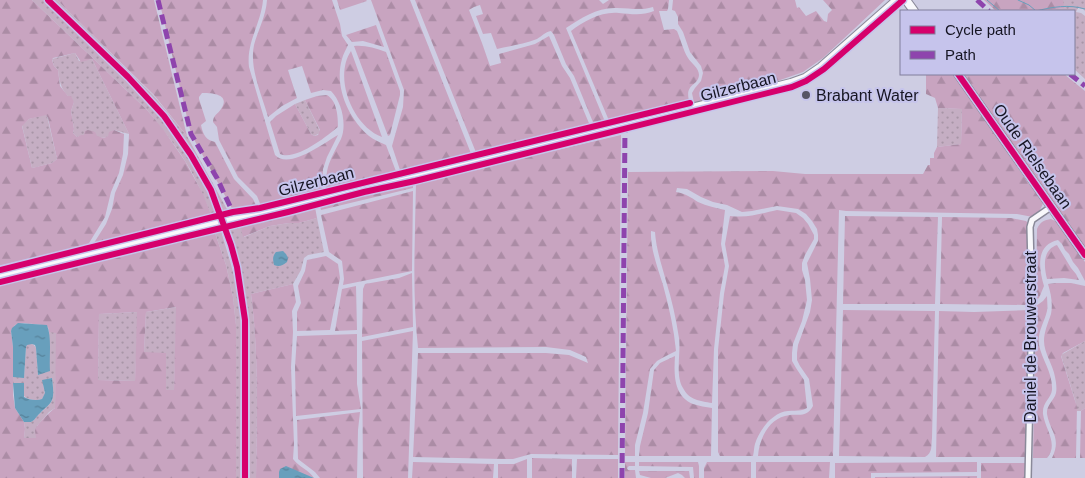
<svg xmlns="http://www.w3.org/2000/svg" width="1085" height="478" viewBox="0 0 1085 478" font-family="Helvetica,sans-serif">
<defs>
<pattern id="green-dots" width="8" height="8" patternUnits="userSpaceOnUse" patternTransform="scale(1.25)"><rect width="8" height="8" fill="#c5aec3"/><path d="M2 2h.1M6 6h.1" fill="none" stroke="#a895a7" stroke-width="1.8" stroke-linecap="round"/></pattern>
<pattern id="forest-firs" width="22" height="20" patternUnits="userSpaceOnUse" patternTransform="scale(1.25)"><rect width="22" height="20" fill="#c8a4c0"/><path d="M5 1l3.5 6h-7zM16 11l3.5 6h-7z" fill="#ab8ca5"/></pattern>
<pattern id="water-ripples" width="26" height="14" patternUnits="userSpaceOnUse" patternTransform="scale(1.25)"><rect width="26" height="14" fill="#689fbc"/><path d="M2 4q2-2 4 0t4 0M15 11q2-2 4 0t4 0" fill="none" stroke="#558098"/></pattern>
</defs>
<rect width="100%" height="100%" fill="#cecde3"/>
<path fill="url(#green-dots)" d="M32 0H45L120 73 156 110 186 151 203 180 219 216 212 217C204 198 196 178 185 161 174 143 160 126 147 110Z
M51 0H57L154 96 187 136 229 213 223 215C209 185 195 155 176 128 159 105 139 86 119 66 96 44 74 22 51 0Z
M1063 0H1085V11L1083 9 1078 8 1076 12 1081 13 1085 16V79L1074 69V11H1045L1063 8Z
M75 53 79 61 92 59 129 134 114 130C113 131 108 136 107 137 102 140 87 132 77 137L73 133 74 129 71 111 74 102C62 91 60 86 58 70L54 66 52 59Z
M305 100 320 131V133L314 136 311 134 295 104Z
M938 108 962 109 961 144 937 147Z
M43 115H46L47 116 57 159 52 163 32 168 22 125 29 119Z
M317 218 324 252 308 255 304 258 301 270 293 284 251 294C259 355 257 417 256 478H250V329C247 294 239 261 229 227L240 224 244 237 270 226 289 223H299Z
M221 231C227 252 235 274 238 296 240 309 241 322 241 335L240 478H236V325L233 297 226 265 215 233Z
M177 307 174 390H165L144 352 146 312Z
M138 312 135 381 98 380 99 314Z
M49 332H56V372L55 408 49 412 37 426V438H24L25 429 24 422H31L34 420C50 401 56 408 52 378L48 379 43 384 45 394 42 399C37 401 28 400 24 396V384L13 383V377H24L26 347 27 344C32 343 34 344 36 348L38 375 49 371Z
M1085 341V408L1081 411H1077L1075 400 1061 355Z"/>
<path fill="url(#forest-firs)" fill-rule="evenodd" d="M0 0H32L147 110 163 129 185 161 203 194 212 217 92 246 106 224 112 209 115 193 123 175 128 154 129 134 92 59 81 62 75 53 53 58 52 60 54 66 58 70 60 86 68 96H71L74 102 71 111 74 129 73 133 77 137 81 135H84L85 131 88 130 95 132 97 136 104 138 108 136 109 132 114 130 124 134 123 154 119 173 111 192 105 217 86 248 0 271ZM46 115 48 118 57 159 52 163 32 168 22 126 29 119Z
M57 0H154L187 136 154 95Z
M159 0H263C261 24 246 42 249 67L275 155C289 170 324 143 338 135L327 157 323 169 322 191 261 206 257 196 238 177 219 140 217 127 213 122C213 115 218 114 221 109 231 94 212 93 202 93L199 97V99L206 121 201 125C203 135 206 140 215 142L234 179 253 199 257 207 234 212 191 134Z
M267 0H332L340 24 342 36 348 45C346 50 343 54 342 59 334 86 348 118 369 136 374 140 380 142 386 145L397 174 326 191C326 181 326 172 329 164 332 155 337 147 341 139 347 125 342 102 331 91L323 90 311 93 302 66 288 70 297 98 282 106 268 117C262 95 249 68 254 45 258 30 266 16 267 0Z
M337 0H366L367 1 340 10Z
M371 0H410L472 156 401 173 392 146 403 107 404 90Z
M415 0H599L603 4 609 0H669L668 9 667 11H659L664 30 674 29 677 31C681 40 683 50 688 58 691 63 699 68 699 75 698 87 683 83 690 104L610 123 571 31C584 21 602 11 619 13 631 14 642 16 654 11L653 7C639 11 631 8 617 8 598 7 581 18 566 28L606 124 595 127 574 76 566 64 554 35 551 31C545 32 542 36 537 39 524 44 510 46 497 49L491 33 483 34 476 16 483 14 480 5 474 7 469 10 482 43 490 66 501 63 499 54 535 44 549 36 562 66 570 78 591 128 477 155Z
M673 0H795L797 8 799 7 806 16 816 11 824 21 827 22 828 14 832 10 823 0H885L823 58 803 72 766 85 694 103 692 93 695 88 701 81 703 73 701 66 690 52 683 32 678 24V17L675 11 672 10Z
M984 0H1063L1064 8 1045 11H996Z
M376 25 384 47 363 41 352 42 346 35Z
M354 46C365 45 375 48 386 52L400 91V95L390 135 388 136Z
M351 51 355 62 382 137C353 126 333 78 351 51Z
M926 74H953L1029 184 1044 200C1042 208 1039 212 1033 217L1017 214 846 211 839 210 833 456H758C759 440 768 420 785 416 797 412 805 420 813 406L809 379 800 366 797 360V353L798 345 810 312 812 300 810 279 807 263 818 241V235L817 229 812 221 806 214 798 209 777 206 752 211 742 212 727 205 713 202 701 197 687 189 677 188 676 192C687 194 690 197 698 202 707 206 716 208 725 210L721 244 725 266 720 293 714 349 712 403C700 401 689 400 683 388 675 376 681 353 679 338 676 319 672 300 666 281 662 266 656 249 655 232L651 231C650 248 658 269 663 285 669 307 674 329 676 351L664 357 657 361 650 369 643 413 635 445V456H625L628 172 773 171 805 174H923L928 165H930V158H934V153L937 147 961 144 962 109 938 108 935 98 926 94Z
M960 74H1064L1085 91V251Z
M327 95C337 101 338 116 338 127 327 136 296 161 280 154L270 122 276 116 295 104 311 134 314 136 318 135 320 130 305 100 317 96Z
M621 135 618 455 531 454 513 459H502L413 457 418 353H546L569 355 588 363 586 357 570 350 546 347 418 348C412 293 415 238 416 183Z
M413 183V188L321 210 320 206Z
M413 191 412 271 343 285 344 279 342 261 329 252 321 215Z
M315 207 317 218 299 223H289L270 226 243 237 240 224Z
M777 210 796 213 803 218 808 224 814 235V239L805 255 802 263V270L805 280 807 300 802 321 793 344 792 353V361L796 368 804 380 807 408C801 412 795 410 788 411 773 412 759 430 755 444 754 447 754 452 753 456H720L718 452V350L724 294 729 266 725 244 730 216C749 218 759 214 777 210Z
M845 216 938 217 935 304H843Z
M942 217 1011 218 1026 221 1028 223 1029 305 940 304Z
M1051 219 1057 222 1085 262V281L1078 268 1073 262 1069 254 1065 250 1062 244 1058 240C1035 245 1039 269 1044 286L1039 298 1036 300 1037 229C1040 222 1044 220 1051 219Z
M215 233 226 265 233 297 236 325V478H0V285ZM176 307 174 390H166V353L144 352 146 312ZM137 312 135 381 98 380 99 314ZM24 323C32 325 40 323 48 327L49 332 56 333 55 408C51 411 36 425 35 430 35 433 36 436 36 438H24L25 429 24 422 15 408 13 395V347L11 331 15 325Z
M1057 245 1071 268 1076 274 1079 280 1064 278 1047 279C1044 267 1042 250 1057 245Z
M326 256 338 264 340 278 330 330 297 331V312L301 303 298 286 305 271 307 260Z
M412 273 413 327 362 337 363 289 365 284 399 278Z
M1056 283H1071L1085 286V341L1063 353 1061 356 1077 407 1076 458H1052C1062 437 1050 432 1047 414 1046 405 1054 401 1056 393 1057 388 1056 382 1055 377 1053 365 1044 353 1044 341 1044 332 1048 323 1051 314 1053 304 1051 294 1048 284Z
M293 284 296 302 292 311 293 332 291 367 294 444 293 459C299 467 309 470 314 478L297 472H279V478H256C257 417 259 355 251 294Z
M356 286 357 330 335 331 342 289Z
M1047 296C1047 301 1048 306 1047 311 1044 323 1037 333 1039 345 1042 360 1053 373 1052 390 1051 399 1042 402 1043 414 1045 429 1059 444 1047 458H1033L1036 306 1043 301Z
M843 310 935 311 932 438C931 445 933 453 925 457L839 456Z
M1029 310 1027 457H936L939 311 974 312Z
M413 331 408 478H363L362 341Z
M357 334V384L361 409 296 416 295 367 297 336Z
M675 356C674 373 673 396 693 404 699 406 706 407 712 408L711 456H639L640 446 648 413 654 370 660 363Z
M1085 408V458H1080L1081 411Z
M360 412 358 430 357 478H320L315 472 298 459 297 420Z
M532 458 572 459V478H532Z
M527 459V478H498V464H514Z
M577 459H618V478H576Z
M413 462 494 464 493 478H412Z
M625 462H635V466H629L627 468 628 470H635L636 478H625Z
M639 462H698L699 466V478H694L693 467 639 466Z
M707 462H751V478H704V468Z
M756 462H830L829 478H756Z
M977 462V472L871 473V478H835V463Z
M981 463H1027V478H981Z
M639 471H689L690 478H685L682 475 678 473 665 478H651L640 475Z
M977 476V478H875V477Z"/>
<path fill="url(#water-ripples)" d="M283 251 286 254 288 258 287 262C282 266 279 267 274 265 273 259 272 257 276 252Z
M18 323 47 325C52 338 49 356 50 371L38 375 36 348 35 345 32 344 27 345 26 347 24 378 13 377V347L11 331 12 328Z
M52 378C56 408 50 400 34 420L31 422H24L15 408 13 383H24V397C29 400 37 401 42 399L45 393 42 380Z
M286 466 314 478H279V472L280 469Z"/>
<g fill="none" stroke-linecap="round" stroke-linejoin="round">
<path stroke="#689fbc" stroke-width="1" d="M987 0 1000 11
M1018 0 1029 5 1036 11
M1036 11C1052 7 1069 4 1085 9"/>
<defs>
<path id="street" d="M1028 478 1032 305 1030 227 1032 220 1051 207"/>
<path id="secondary" d="M906 0 914 11
M958 74 1085 255
M0 276 496 157 791 83 805 78 821 67 897 0"/>
</defs>
<use href="#street" stroke="#8a8999" stroke-width="8"/>
<use href="#secondary" stroke="#8a8999" stroke-width="10"/>
<use href="#street" stroke="#f8f8fb" stroke-width="5"/>
<use href="#secondary" stroke="#f8f8fb" stroke-width="8"/>
<path stroke="#8e44ad" stroke-width="5" stroke-dasharray="10 5" stroke-linecap="butt" d="M158 0 191 134 217 178 234 215
M977 0 989 11
M1070 74 1085 86
M622 478 625 125"/>
<defs>
<path id="cycleway" d="M48 0 128 77 164 116 191 155 211 190 231 245 237 267 245 320V478
M958 74 1085 255
M0 270 233 212 260 208 690 103
M0 282 188 236 288 212 364 192 415 181 792 87 806 81 824 69 903 0"/>
</defs>
<use href="#cycleway" stroke="#c6c4ec" stroke-width="9"/>
<use href="#cycleway" stroke="#d6006c" stroke-width="6"/>
</g>
<circle fill="#565566" stroke="#c6c4ec" stroke-width="2" cx="806" cy="95" r="5"/>
<g text-anchor="middle" stroke-width="4" stroke-linejoin="round" paint-order="stroke">
<g font-size="16" fill="#161523" stroke="#c6c4ec">
<text transform="translate(738 86) rotate(-14)" y="6">Gilzerbaan</text>
<text transform="translate(1033 156) rotate(55)" y="6">Oude Rielsebaan</text>
<text transform="translate(316 181) rotate(-14)" y="6">Gilzerbaan</text>
<text transform="translate(1030 337) rotate(-90)" y="6">Daniel de Brouwerstraat</text>
</g>
<g font-size="16" fill="#161523" stroke="#c6c4ec" text-anchor="start">
<text x="816" y="101">Brabant Water</text>
</g>
</g>
<rect x="900" y="10" width="175" height="65" fill="#c6c4ec" stroke="#807e9c"/>
<rect x="910" y="26" width="25" height="8" fill="#d6006c" stroke="#807e9c"/>
<text x="945" y="35" font-size="15" fill="#161523">Cycle path</text>
<rect x="910" y="51" width="25" height="8" fill="#8e44ad" stroke="#807e9c"/>
<text x="945" y="60" font-size="15" fill="#161523">Path</text>
</svg>
